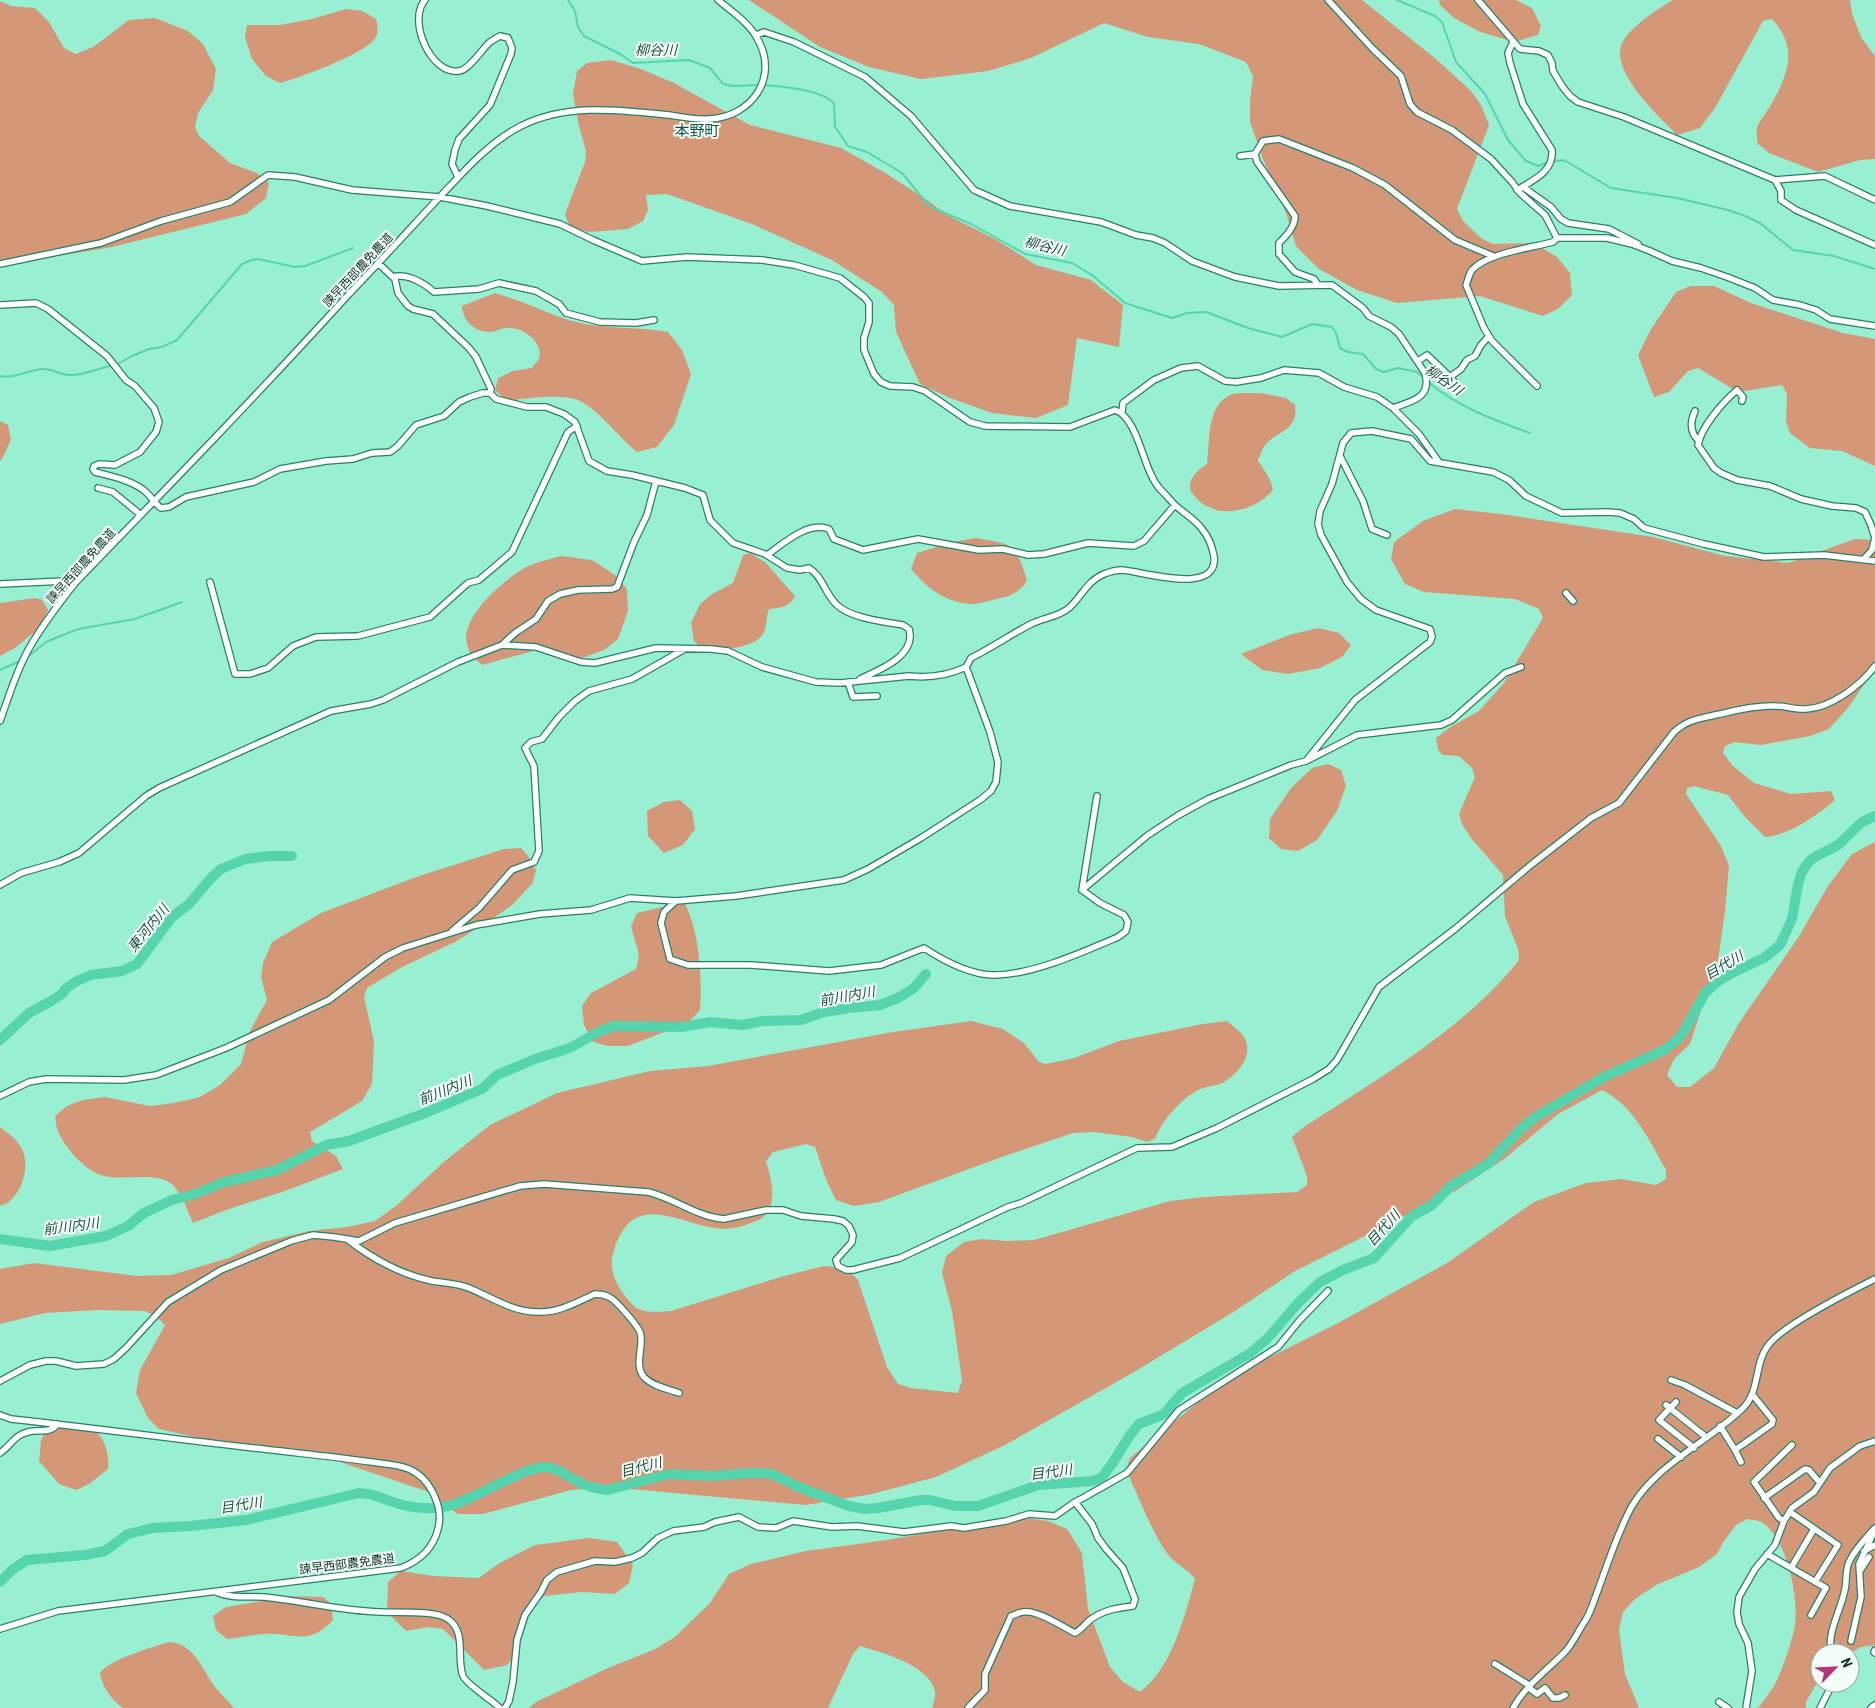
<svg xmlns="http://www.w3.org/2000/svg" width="1875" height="1708" viewBox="0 0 1875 1708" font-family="'Roboto Condensed','Noto Sans JP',sans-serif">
<rect width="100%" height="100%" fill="#99efd1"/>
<path fill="#d49878" d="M749 0H1362L1436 59 1471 91 1481 105 1489 125 1457 209 1463 221 1481 238 1492 244 1534 243 1557 257 1570 273 1572 295 1558 309 1543 316 1480 296 1397 303 1357 290 1319 269 1296 246 1286 213 1263 159 1250 122V100L1253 76 1246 62 1199 44 1148 37 1104 23 1031 58 988 71 921 79 869 67 820 47Z
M1439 0H1516L1532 8 1541 26 1538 35 1514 42 1478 31 1454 18 1440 5Z
M1673 0H1850L1852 14 1862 39 1875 56V159L1860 160 1818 172 1769 153 1758 144C1757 139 1756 133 1757 128 1759 122 1765 114 1769 108 1787 77 1800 49 1772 19L1763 21 1715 108 1700 128 1677 135C1659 117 1612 73 1621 46 1627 28 1658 9 1673 0Z
M0 1 11 6 35 8 49 22 64 48 76 54 93 47 129 20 155 18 188 31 203 44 216 69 213 90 198 113 195 127 199 136 230 163 257 173 269 183 266 198 246 214 112 247 40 259 0 262Z
M346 9 362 11 376 19C378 27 379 35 373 41 358 56 302 77 280 83L266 76 252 59 245 37 247 25H280L312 19Z
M611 60 641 69 674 83 750 125 841 148 887 174 930 202 947 215 995 239 1036 265 1091 280 1123 305 1119 347 1077 338 1068 405 1036 418 992 413 950 398 920 384 896 332 894 305 882 292 832 260 752 224 667 194 646 195 648 210 643 221 628 229 590 232 570 228 565 214 585 162 586 151 579 126 573 94 577 71 587 63Z
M1690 286H1714L1751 303 1843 333 1875 339V466L1842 451 1810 448 1790 433 1786 421 1787 394 1782 385 1738 392 1698 368 1688 371 1669 392 1654 397 1638 355 1651 329 1676 292Z
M495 293C521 300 546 313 572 321 603 330 637 326 668 332L682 350 691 374 674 425 657 447 637 452C618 437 601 412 580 401 566 393 523 398 507 401L495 390 498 378 513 371 532 368C534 365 538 361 539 358 544 343 524 328 510 328 504 327 497 331 491 332 475 332 463 322 462 306Z
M1261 393 1286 398 1295 405C1299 433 1274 430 1263 448 1261 452 1260 456 1258 460 1264 471 1271 478 1273 490 1255 511 1218 521 1196 498 1193 494 1189 491 1190 485 1191 475 1200 469 1207 464 1210 441 1206 403 1233 394 1241 392 1252 394 1261 393Z
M0 421 8 425 11 440 2 459 0 461Z
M1455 509 1501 514 1653 537 1725 556 1788 563 1855 539 1875 540V669L1847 709 1829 729 1810 736 1761 745 1735 742 1725 746 1723 753 1732 765 1754 783 1791 794 1831 791 1835 800C1816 816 1790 835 1765 837L1745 817 1728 795 1694 786 1687 788 1686 794 1721 846 1729 866 1725 911 1715 982 1704 1001 1690 1044 1674 1059 1667 1075 1677 1087H1690L1714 1068 1739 1023 1798 938 1828 886 1852 854 1875 842V1645L1861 1647 1850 1653H1820V1677L1806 1702V1708H1758C1763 1701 1769 1694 1774 1686 1781 1674 1793 1639 1795 1625 1799 1598 1787 1539 1763 1523 1759 1520 1752 1520 1748 1519L1736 1525 1724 1541 1717 1554 1699 1567 1656 1585 1635 1599 1623 1612 1619 1630 1625 1674 1639 1708H932C933 1703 936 1697 935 1692 930 1665 883 1653 860 1646L853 1654 828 1708H529L536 1702 606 1669 655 1649 675 1637 710 1603 729 1574 751 1564 806 1551 887 1540 1017 1517 1048 1521 1067 1529 1082 1553 1088 1609 1110 1667 1123 1682 1140 1692C1173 1666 1184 1618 1195 1579 1188 1569 1177 1565 1169 1556 1153 1535 1138 1495 1126 1470L1130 1458 1197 1403 1238 1373 1338 1323 1447 1263 1534 1202 1586 1183 1621 1179 1656 1185 1666 1179V1170C1649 1140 1634 1106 1602 1090L1558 1114 1504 1159 1457 1190 1295 1271 1235 1311 1134 1372 1005 1445 936 1477 872 1494 806 1505 609 1487 571 1490 483 1514H458L426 1491 331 1459 199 1438 159 1429 148 1418 136 1393 140 1370 165 1325 157 1317 145 1311 97 1310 45 1313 0 1324V1269L34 1263 137 1276 171 1275 229 1258 263 1242 309 1231 347 1227 375 1221 397 1205 445 1161 490 1125 557 1093 650 1071 708 1066 893 1032 971 1021 1003 1029 1024 1043 1039 1062 1046 1064 1074 1058 1119 1041 1203 1024 1227 1021C1232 1026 1241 1031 1244 1037 1254 1055 1239 1073 1224 1082 1217 1086 1206 1086 1198 1090 1180 1100 1162 1120 1155 1139L1147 1142 1132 1137 1094 1132 1073 1133 999 1158 879 1202 854 1206 836 1200 827 1182 815 1147 806 1144 773 1152 766 1161C771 1178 779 1205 762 1218 758 1221 752 1222 748 1224 739 1228 724 1230 714 1228 674 1221 632 1191 614 1250 607 1271 618 1289 632 1304 640 1314 659 1312 671 1311L784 1276 824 1266 846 1268 858 1280 887 1367 898 1384 911 1388 958 1393 962 1380 952 1311 942 1273 946 1256 964 1242 982 1239 1006 1241 1034 1240 1170 1201 1204 1197 1297 1192 1307 1185V1176L1292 1137 1301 1129C1374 1081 1465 1029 1519 960L1518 949 1505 916 1503 875 1471 838 1462 824 1459 814 1475 777 1472 768 1459 756 1443 755 1438 750 1436 738 1452 726 1479 711 1504 683 1543 618 1539 609 1515 599 1424 592 1405 584 1391 559 1394 542 1423 521Z
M976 538C1014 545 1015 542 1027 580 1021 592 1009 597 996 599 988 601 977 605 969 604 944 601 927 588 911 569L917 553 953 542Z
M750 553 765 562 795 596C790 607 780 608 769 609 766 616 767 625 764 632 757 649 720 649 705 653L694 641 691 623 700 604 712 594 733 583 743 555Z
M561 556 592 560 615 575 627 589 628 611 618 639 604 650 582 658 559 652 537 650 482 665C475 659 469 654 467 644 459 617 509 574 531 565 540 561 551 559 561 556Z
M35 598 42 600 48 610 38 629 15 648 0 656V603Z
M1318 628 1339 633 1351 645 1342 657 1320 668 1288 674 1262 670 1241 654 1289 635Z
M1328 764 1341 770 1346 786 1337 811 1317 840 1298 851 1281 849 1269 838 1270 819 1291 788 1312 768Z
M680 800 692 811 695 829 683 845 664 853 648 836 647 811 664 802Z
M521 848 528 856 536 870 532 884 512 905 495 917 455 942 402 967 367 988 364 997 374 1041 372 1084 362 1101 310 1132 312 1141 336 1156 343 1169 285 1191 226 1210 193 1223C188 1211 182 1195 173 1185 157 1171 124 1181 104 1176 86 1172 65 1148 58 1131 56 1127 56 1121 55 1116L67 1106 83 1100 105 1097 150 1106 174 1103 200 1097 220 1085 241 1064 250 1031 267 1000 261 977 263 963 272 942 321 913 416 877 504 849Z
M684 902C700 932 702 977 700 1010L688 1023 628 1046H608L593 1042 584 1025 582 1006 591 993 636 969 639 955 631 926 637 913Z
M0 1127C7 1133 16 1138 20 1146 31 1162 24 1188 10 1201 8 1203 3 1205 0 1206Z
M63 1423C71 1425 80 1425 88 1427 104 1433 110 1453 108 1469L89 1484 76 1490 59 1484 39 1461 41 1441 47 1426Z
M589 1538 617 1542 633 1565 629 1583 615 1594 582 1592 544 1596 531 1609 517 1653 507 1665 484 1670 443 1629 428 1627 406 1631 387 1612 388 1582 401 1571 433 1576 479 1578 498 1564 535 1545Z
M291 1596 323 1597 331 1604 333 1620C307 1648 293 1631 263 1634 251 1635 239 1638 227 1639L216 1630 213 1616 226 1607Z
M169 1642C194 1643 202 1669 215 1687 221 1694 228 1701 234 1708H124C112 1702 102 1686 100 1673 108 1660 153 1647 169 1642Z"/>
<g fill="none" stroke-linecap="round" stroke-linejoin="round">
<path stroke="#56d4ae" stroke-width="2" d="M568 0 575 11 578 27 584 36 620 54 633 63 689 60 710 68 723 84 733 86 759 85
M1397 0 1435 16 1442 22 1456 62 1485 94 1508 140 1526 161 1538 166 1547 163
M764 85C784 87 819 89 834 103L835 127 848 146 867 152 902 173 929 206 971 224 1025 254 1072 263 1092 275 1125 303 1172 318 1187 313 1206 312 1248 328 1282 337 1312 324 1332 327 1336 333 1340 348 1348 352 1363 354 1376 369 1384 372 1398 368 1417 372 1425 379
M1552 162 1564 160 1611 188 1677 198 1728 210 1745 216 1760 223 1793 250 1834 256 1875 269
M116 365 132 356 149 349 162 347 177 340 242 264 252 260 258 259 295 267 305 266 353 248
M0 376C15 379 27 370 42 369 51 368 59 374 68 375 81 376 97 369 110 366
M1428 382C1458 407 1494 420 1530 433
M26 658 46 642 78 629 135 619 182 602
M0 670 20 661"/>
<path stroke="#56d4ae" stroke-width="10" d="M0 1040 29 1013 53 1000 63 993 66 988 77 981 91 975 122 971 137 964 172 917 189 904 211 878 221 869 245 859 269 856H292
M0 1239 50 1246 106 1236 128 1226 144 1213 172 1200 195 1194 224 1182 277 1170 326 1145 349 1141 428 1112 482 1089 497 1075 535 1059 570 1048 600 1031 613 1026 682 1027 710 1022 742 1025 763 1021 801 1020 824 1012 849 1008 880 1005 898 998 914 988 926 974
M0 1582 12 1570 27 1560 85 1555 105 1551 128 1534 153 1528 190 1526 246 1520 359 1493C374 1493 385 1500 399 1504 417 1509 434 1510 452 1505 477 1498 526 1465 547 1467 559 1468 570 1478 581 1483 589 1487 598 1489 607 1490L670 1474 712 1476 751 1473 772 1474 801 1488 849 1506 865 1509 878 1508 921 1500H930L955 1506H978L1038 1485 1093 1481 1102 1477 1112 1464 1130 1435 1139 1424 1164 1414 1182 1393 1249 1354 1267 1339 1299 1302 1320 1282 1343 1270 1374 1258 1412 1216 1432 1205 1451 1186 1488 1164 1523 1127 1537 1116 1604 1077 1664 1050 1676 1041 1683 1033 1705 993 1717 982 1732 973 1764 958 1780 945 1792 919 1798 884 1802 872 1807 864 1813 858 1838 845 1862 822 1875 816"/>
<defs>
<path id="minor" d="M425 0C407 21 431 75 459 71 469 70 482 49 490 42 493 40 496 38 500 36L508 38 512 48 511 54 490 105 459 139 455 150 452 164 458 177
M1328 0 1372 48 1401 76 1410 104 1417 112 1452 130 1491 159 1512 182 1520 193 1545 215 1557 238
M1478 0 1520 49 1539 51 1548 55 1552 63 1553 71 1562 86 1570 96 1578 102 1624 117 1775 180 1825 176 1875 200
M756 35 764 32 794 42 865 77 911 116 974 190 1010 206 1101 222 1136 235 1153 238 1165 243 1192 261 1235 277 1279 286 1332 285 1363 308 1369 316 1391 327 1399 334 1425 373C1432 398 1412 401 1393 408
M1513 42 1508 53 1510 63 1523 104 1552 150C1554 172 1533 180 1517 190
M1240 156 1255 154
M1775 180 1781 191V200L1796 210 1875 245
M1523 187 1551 207 1561 219 1568 223 1609 229 1638 244
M378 263 395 279 398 293 408 306 413 309 433 314 469 348 476 357 491 389 490 393 496 399 527 407H546L564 414 575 422 589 461 607 471 632 475 685 488 703 495 710 520 733 543 765 554 787 568 800 570 809 568C823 577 825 594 837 605 850 618 885 622 903 625L909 629C917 656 879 670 860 679
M0 264 101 243 161 221 230 202 268 175 295 177 352 190 440 197 487 206 560 224 593 240 642 261 687 257 762 260 794 265 840 278 864 297 869 303V322L864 338V350L874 374 881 382 890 386 913 387 925 391 970 422 985 426 1070 427 1115 410C1140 419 1142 471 1161 490 1166 495 1171 501 1176 506 1185 514 1196 520 1202 529 1209 537 1212 546 1214 556 1219 597 1141 571 1122 570 1117 570 1109 572 1104 574 1087 581 1082 596 1069 608 1059 617 1042 618 1031 624 1010 635 991 648 971 658L966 667C949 675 928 678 909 676L840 683 816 682 762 667 728 651 711 649 656 648 595 663 581 662 536 647 502 645
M393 277C407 273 424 283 434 292L479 289 499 283 536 291 559 304 566 313 600 322 636 323 654 320
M1318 285 1314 279 1295 272 1279 254V243C1286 236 1295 227 1295 216L1257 162 1255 154 1263 141 1279 139 1353 168 1385 185 1455 240 1493 256
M0 305 36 303 48 309 107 356 126 380 135 386 154 408 159 422 156 432 140 452 115 465 99 464 94 466 93 469 95 472C111 476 135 481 147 493 153 499 155 504 161 508L169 507 186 497 254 482 280 469 326 461 353 459 372 453 390 452 398 446 416 425 444 416 459 402 470 397 483 393H490
M1418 361 1427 355 1450 377
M1456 384 1450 377 1461 369 1467 360 1475 356 1481 345 1489 336
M1537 386 1492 341 1484 328 1466 285C1468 280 1469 274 1472 270 1487 253 1531 248 1553 242L1557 238H1607L1632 244 1650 251 1672 261 1701 268 1727 277 1755 288 1773 300 1800 305 1816 310 1830 319 1875 326
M1742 401 1743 397 1737 390C1723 402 1701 427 1698 445L1714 468 1721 473 1737 480 1770 486 1801 499 1832 506 1856 508 1865 512 1871 525 1875 538 1872 550 1864 559
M1695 411C1690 422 1690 433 1699 441
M1122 412 1123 403 1154 380 1181 368 1198 366 1225 381 1236 382 1261 378 1284 370 1319 373 1344 387 1377 397 1393 408 1419 434 1439 462
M1340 456 1363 501 1372 529 1387 535
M98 488 113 492 141 515
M767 555C783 544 807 521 829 529L834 539 863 550 918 539 979 550 1003 549 1028 555 1044 554 1088 543 1134 546 1144 541 1175 505
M210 582 235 674H250L268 668 293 646 316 637 358 636 430 617 468 583 479 580 512 552 568 432 577 426
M0 584 65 581 76 582
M1566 593 1573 601
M848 682 853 697 877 696
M0 721C9 696 17 669 31 645 44 623 60 602 76 582 168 487 260 392 349 294 378 264 406 233 435 202 461 175 486 144 521 126 567 103 620 110 669 115 682 117 696 120 709 119 752 117 780 77 757 38 749 23 731 11 718 0
M1306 761 1355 700 1430 642 1432 637 1430 629 1376 610 1361 599 1347 582 1321 535 1318 524 1320 511 1332 484 1343 443 1351 433 1372 431 1411 439 1430 461 1493 472 1509 480 1526 496 1562 513 1607 512 1620 513 1634 519 1644 528 1704 544 1764 557 1824 555 1875 561
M0 885 21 873 59 862 79 853 146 796 159 788 331 711 371 704 383 700 458 662 502 645 515 633 536 619 548 601 560 594 578 590 612 589 617 587 634 542 647 515 656 481
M1082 890 1148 835 1177 816 1208 799 1291 765 1306 761 1357 735 1441 725 1452 720 1505 673 1521 667
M1082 890 1097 796
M676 901 664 912 661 923 670 959 688 965H751L829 971 881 965 924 948C944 961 968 974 992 975 1030 976 1083 952 1118 937L1126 931 1128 922 1124 915 1100 903 1082 890
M452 931 479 908 512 870 534 862 539 851 534 766 525 748 531 742 542 739 559 717 575 701 589 691 632 679 683 650
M0 1096 29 1082 46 1079 124 1080 156 1075 226 1048 329 1000 385 957 403 948 476 925 540 914 591 910 630 898 676 901 736 896 844 880 868 869 921 838 980 800 991 791 996 782 998 762 990 732 966 667
M347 1239C371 1258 402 1275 432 1281 444 1283 457 1283 469 1288 493 1298 514 1313 541 1312 560 1312 577 1302 595 1294 600 1294 605 1295 609 1297 616 1300 637 1325 640 1332 645 1345 633 1364 644 1377 652 1386 668 1389 679 1393
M1671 1380 1685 1385 1737 1413
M0 1381 30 1365 46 1361H56L76 1366 104 1364 114 1359 126 1348 168 1302 221 1270 291 1241 313 1235 334 1237 359 1241 395 1223 520 1186 544 1184 648 1192C674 1198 697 1217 724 1219L766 1210H783L801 1216 834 1219 843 1221 849 1226 853 1235 852 1242 836 1260 838 1266 846 1270H853L900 1258 1008 1207 1021 1203 1137 1148 1172 1147 1217 1128 1313 1079 1329 1069 1337 1060 1379 987 1455 929 1532 864 1591 818 1619 803 1674 732C1687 720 1698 719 1715 715 1735 711 1755 705 1776 706 1786 706 1796 710 1806 709 1831 708 1861 685 1875 666
M1676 1402 1659 1420 1694 1448
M1666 1405 1706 1437
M0 1415 11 1419C103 1429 196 1442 289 1452 316 1455 344 1458 372 1462 384 1464 397 1464 409 1469 430 1478 444 1507 438 1529 433 1549 419 1561 401 1568L58 1611 0 1629
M1720 1426 1735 1450 1772 1424 1773 1420 1752 1394
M1658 1439 1681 1457
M1735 1450 1741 1462
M0 1453C11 1446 14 1435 28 1432 38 1429 51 1434 57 1424
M1764 1498 1805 1469 1809 1470 1820 1483
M1790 1512 1838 1545 1815 1582
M1784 1521 1779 1518 1754 1482 1792 1445
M1864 1551 1875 1545
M1767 1554 1826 1588 1811 1615
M1791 1568 1814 1529
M1860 1571 1869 1557
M216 1592C231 1599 248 1596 264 1597 303 1601 342 1611 381 1612 398 1613 434 1610 448 1619 467 1632 456 1658 463 1676 467 1685 492 1700 500 1708
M1851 1641 1861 1597 1859 1564 1874 1532
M1875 1650 1874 1652 1875 1653
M1831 1653C1827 1631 1841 1611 1845 1589 1847 1580 1845 1571 1849 1562 1855 1549 1865 1539 1875 1528
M1495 1664 1529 1685
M1528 1687 1537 1694 1545 1688 1553 1698H1559L1565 1695
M1719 1702 1728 1708
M505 1708 509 1701 513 1682 517 1640 525 1615 541 1592 547 1580 557 1572 595 1561 615 1562 632 1558 642 1553 658 1538 673 1531 704 1527 715 1522 739 1517 758 1527 776 1528 793 1521 832 1527 857 1526 904 1532 951 1526 964 1528 1006 1521 1029 1514 1055 1516 1075 1502 1083 1498 1127 1473 1179 1410 1278 1347 1299 1321 1328 1291
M968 1708 985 1690V1674L1011 1616C1015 1615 1019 1612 1023 1612 1036 1609 1063 1627 1075 1633 1081 1630 1085 1624 1090 1620 1103 1610 1117 1608 1133 1606L1135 1599 1123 1568 1107 1550 1098 1538 1092 1524 1075 1502
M1513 1708C1526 1685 1546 1671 1564 1653 1573 1644 1578 1631 1585 1621 1591 1612 1594 1600 1598 1590 1608 1563 1618 1531 1632 1506 1657 1464 1708 1442 1742 1409 1760 1393 1754 1365 1767 1347 1780 1326 1851 1291 1875 1279
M1746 1708 1752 1671 1748 1643 1739 1624 1737 1612 1739 1597 1755 1569 1775 1545 1784 1521 1792 1508 1814 1492 1830 1468 1860 1446 1875 1441
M1820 1708 1833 1683
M1871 1708 1875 1705"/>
</defs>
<use href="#minor" stroke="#278167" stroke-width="8"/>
<use href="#minor" stroke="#fff" stroke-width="5.5"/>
</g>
<g text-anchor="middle" stroke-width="4" stroke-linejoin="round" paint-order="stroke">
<g font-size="12" fill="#0d3227" stroke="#f6fefa">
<text transform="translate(358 270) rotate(-47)" y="4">諫早西部農免農道</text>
<text transform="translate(81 566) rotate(-48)" y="4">諫早西部農免農道</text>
<text transform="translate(347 1564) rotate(-7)" y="4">諫早西部農免農道</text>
</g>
<g font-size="14" font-style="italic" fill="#1e5242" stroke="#f6fefa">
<text x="656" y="55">柳谷川</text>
<text transform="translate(1045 246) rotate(14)" y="5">柳谷川</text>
<text transform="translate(1444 380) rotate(35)" y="5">柳谷川</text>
<text transform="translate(148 928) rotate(-51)" y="5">東河内川</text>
<text transform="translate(1724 965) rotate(-31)" y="5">目代川</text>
<text transform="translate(847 996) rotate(-10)" y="5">前川内川</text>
<text transform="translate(445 1090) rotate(-22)" y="5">前川内川</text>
<text transform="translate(71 1226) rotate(-7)" y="5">前川内川</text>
<text transform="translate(1383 1228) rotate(-48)" y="5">目代川</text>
<text transform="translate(641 1467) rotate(-14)" y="5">目代川</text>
<text transform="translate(1051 1472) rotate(-8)" y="5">目代川</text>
<text transform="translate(241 1505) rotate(-9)" y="5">目代川</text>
</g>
<g font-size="15" fill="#0e5643" stroke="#f6fefa">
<text x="697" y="136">本野町</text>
</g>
</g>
<g transform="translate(1835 1668) rotate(66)"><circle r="24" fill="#f6fefa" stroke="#99aca6"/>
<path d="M0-4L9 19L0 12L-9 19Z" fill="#b6347e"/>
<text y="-8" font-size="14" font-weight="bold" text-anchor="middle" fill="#0d3227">N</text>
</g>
</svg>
